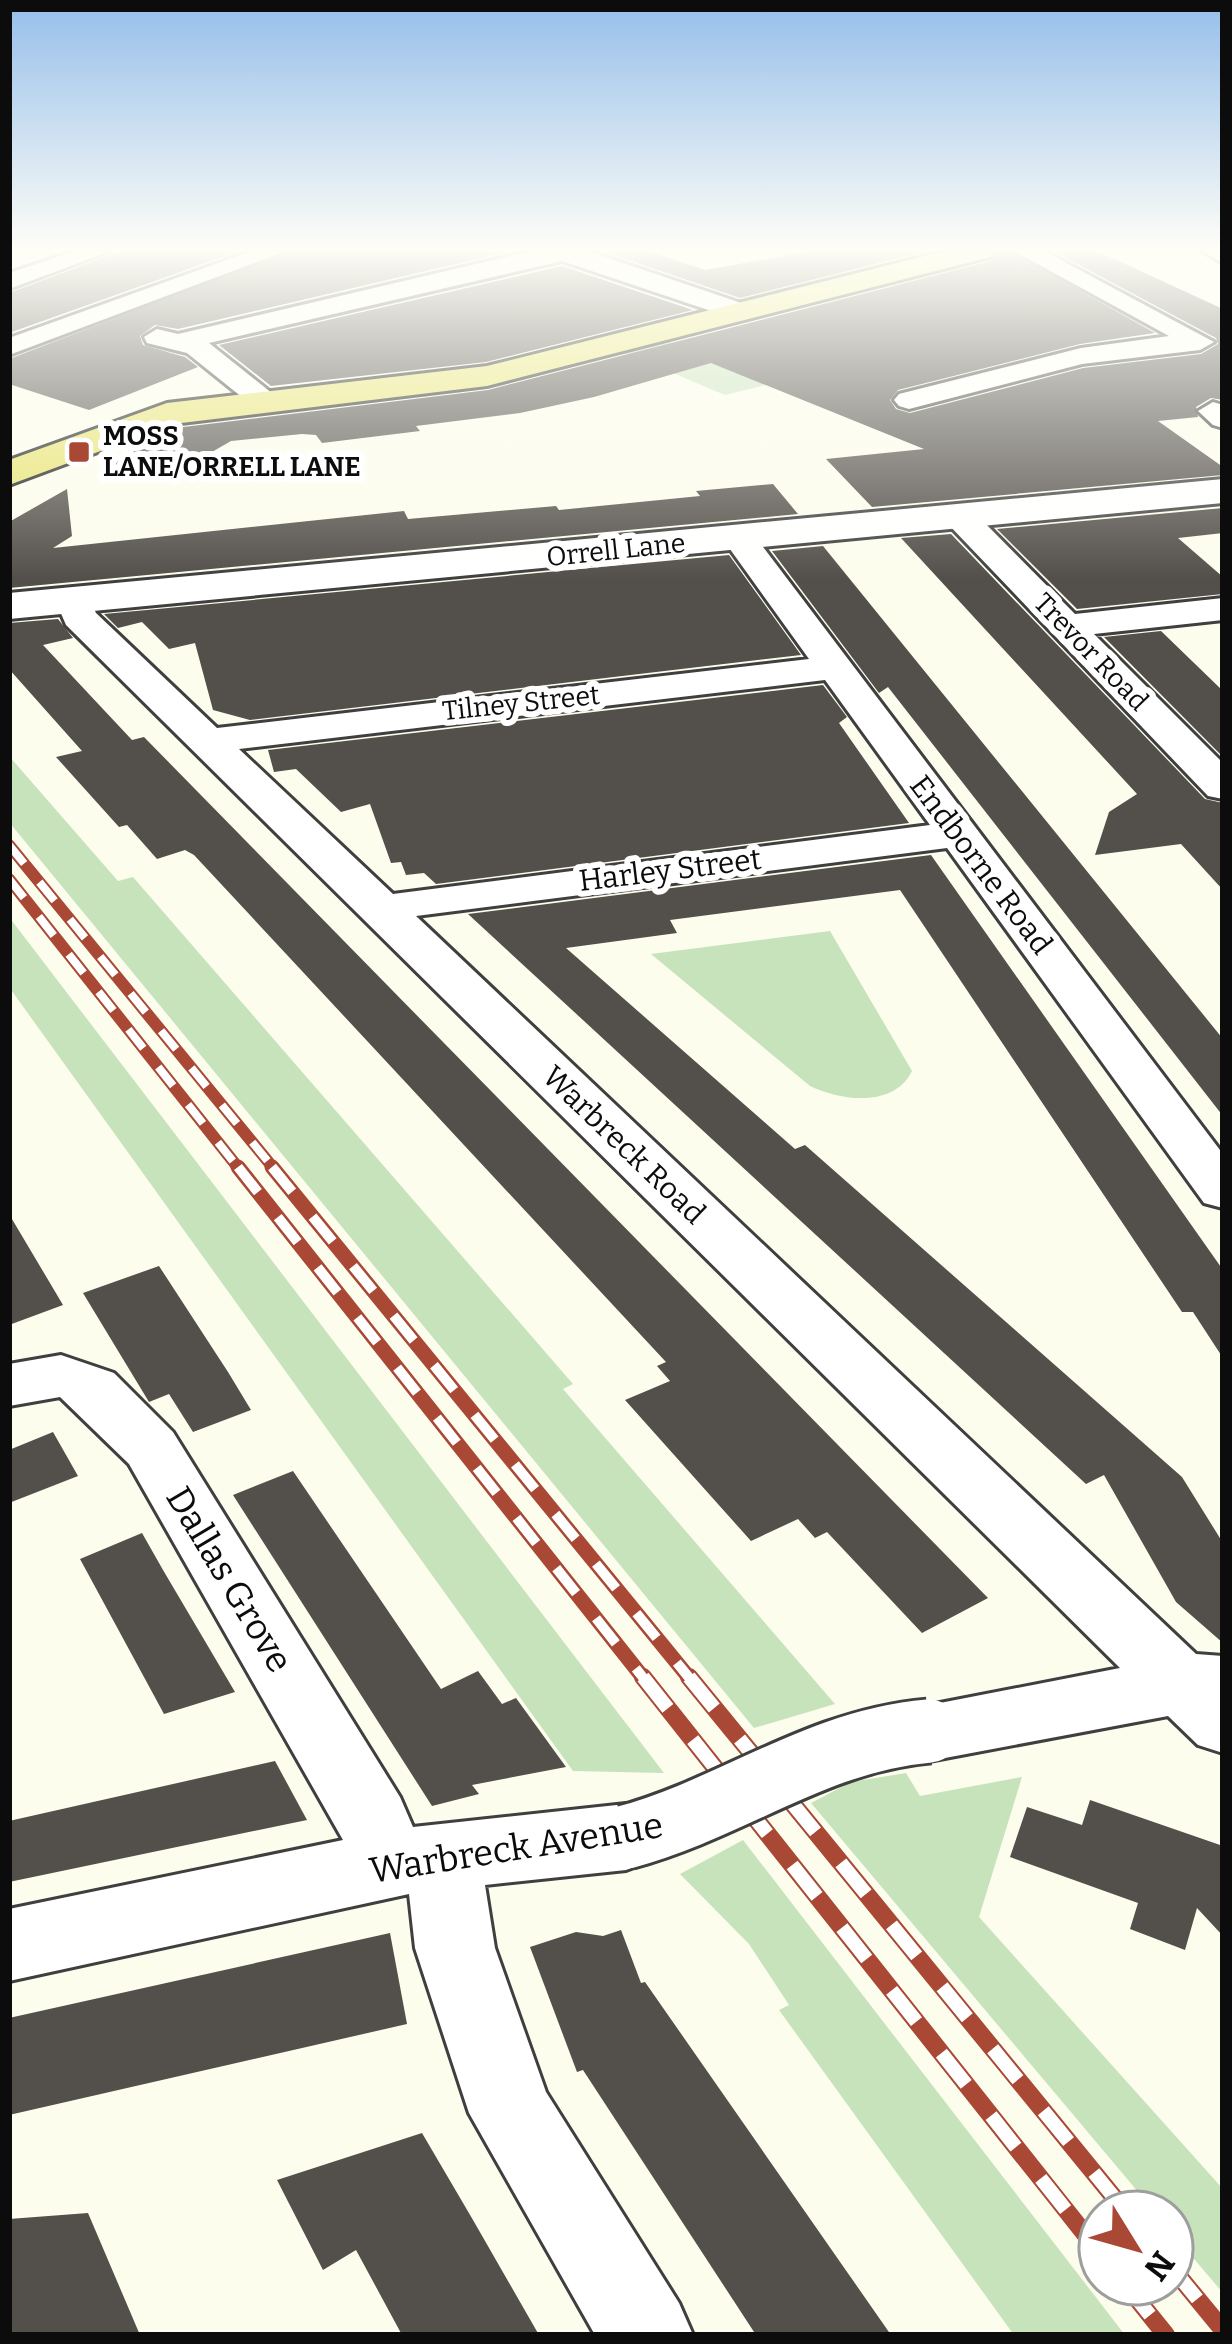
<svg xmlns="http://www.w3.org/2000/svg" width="1232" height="2344" viewBox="0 0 1232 2344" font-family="Bitter,serif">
<rect width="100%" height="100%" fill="#fcfded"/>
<path fill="#c7e3bb" d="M661 339 778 382 725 395 618 350Z
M9 756 118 881 133 877 573 1384 563 1389 835 1704 754 1728 9 822Z
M9 917 664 1773 573 1771 9 987Z
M830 931 912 1071C894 1108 841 1101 810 1086L651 954Z
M906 1773 920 1796 1022 1777 979 1917 1223 2189V2293L1172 2233V2212H1155L811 1803 851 1782Z
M743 1840 1125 2335H1014L779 2010 789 2005 749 1944 680 1874Z"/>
<path fill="#534f4a" d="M121 251H239L9 333V293Z
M290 251 507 252 178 329 155 325 140 336 143 345 185 357 198 367 89 410 9 384V359Z
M648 251 705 270 812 251H927L740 298 605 252Z
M999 251H1010L1155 333 1080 344 898 390 890 400 896 409 910 413 1083 368 1201 354 1218 344 1216 338 1053 251H1097L1223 309V400L1211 398 1196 407 1198 417 1158 421 1223 467V475L872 507 826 459 924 449 711 363 594 397 520 413 416 426 420 431 322 443 316 435 302 434 231 441 205 456 105 468 175 428 488 390 991 261Z
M562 266 693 310 486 362 271 386 219 345Z
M773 484 798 514 9 588V522L67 489 72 536 53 548 404 511 408 519 556 506 559 510 700 496 696 491Z
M1223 508V533L1178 538 1223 577V594L1077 609 997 529Z
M951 534 1205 799 1223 803V890L1181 844 1095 855 1109 812 1137 794 901 538Z
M823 546 1223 1039V1116L888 687 879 693 772 551Z
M729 555 801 655 250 720 213 710 195 643 169 649 142 622 118 628 104 614Z
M58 619 73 638 43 645 132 740 144 737 988 1598 922 1633 827 1532 815 1538 798 1519 751 1541 625 1400 670 1381 657 1366 666 1362 194 855 185 850 157 859 127 825 119 827 56 757 82 751 9 669V623Z
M1161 631 1223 691V757L1104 637Z
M823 685 847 717 839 723 909 823 436 884 424 873 406 875 401 862 391 863 370 804 341 812 296 769 274 772 268 750Z
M931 855 1223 1270V1358L1193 1312H1182L900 890 670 920 677 933 566 948 795 1149 805 1145 1182 1477 1223 1543V1643L1176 1602 1104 1475 1086 1484 468 914Z
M9 1214 63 1305 9 1325Z
M159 1266 228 1372 251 1410 193 1432 169 1394 149 1402 83 1293Z
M53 1432 78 1476 9 1503V1450Z
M293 1471 441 1689 478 1671 502 1704 516 1698 566 1767 472 1785 479 1794 432 1806 233 1495Z
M142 1533 163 1570 235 1692 164 1714 80 1559Z
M275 1761 307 1820 9 1882V1821Z
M1090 1800 1223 1846V1936L1197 1908 1185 1950 1130 1929 1138 1903 1010 1857 1027 1807 1082 1825Z
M621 1930 641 1983 645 1982 891 2335H756L583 2070 577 2072 530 1947 576 1932 603 1936Z
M390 1933 407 2024 9 2115V2018Z
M422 2133 473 2220 539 2335H402L356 2250 323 2270 277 2180Z
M88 2213 140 2335H9V2219Z"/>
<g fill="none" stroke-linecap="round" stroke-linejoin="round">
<defs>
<path id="minor" d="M75 251H110L9 289V273Z
M252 251H286L9 355V338Z
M531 251H588L750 306 754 312 741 320 732 318 562 261 209 343 273 394 278 400 273 406H253L187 353 147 343 144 337 157 329 178 334Z
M1014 251H1044L1214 342 1200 350 1082 364 909 409 899 406 894 400 899 394 1081 348 1169 336Z
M1202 251H1223V263Z
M1213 402 1223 405V428L1213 425 1198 411Z
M960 507 972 510 1075 614 1223 598V620L1094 634 1223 763V799L1208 796 948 524 944 517Z
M739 528 751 531 1223 1154V1208L1204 1203 947 848 416 916 1196 1654 1223 1656V1753L1198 1745 1168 1716 929 1761 904 1752 893 1731 904 1710 1120 1668 66 625 56 602 61 594H87L96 613 217 728 809 659 722 538ZM825 680 930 825 393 894 239 749Z
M61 1355 114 1373 173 1432 400 1797 413 1827 626 1804 653 1814 664 1837 653 1860 626 1870 485 1885 495 1948 546 2092 679 2303 693 2335H595L469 2113 415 1948 409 1894 9 1981V1909L343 1840 129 1464 60 1397 9 1406V1364Z"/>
<path id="tertiary" d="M1223 479V503L9 619V593Z"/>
<path id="primary" d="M945 251H995L990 257 487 386 173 424 9 485V460L167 403 487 366Z"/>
</defs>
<use href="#minor" stroke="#3f3f3f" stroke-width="6"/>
<use href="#tertiary" stroke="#3f3f3f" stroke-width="6"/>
<use href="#primary" stroke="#1d1d1d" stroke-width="6"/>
<use href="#minor" fill="#fff" fill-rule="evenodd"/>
<use href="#tertiary" fill="#fff" fill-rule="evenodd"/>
<use href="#primary" fill="#e7e372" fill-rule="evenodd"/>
<defs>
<path id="rail-far2" d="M9 845 275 1170
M9 879 240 1170"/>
<path id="rail-far1" d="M238 1167 645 1680
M272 1167 691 1680"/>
<path id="rail" d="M643 1677 1100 2253
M689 1677 1126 2212
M1172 2268 1223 2330
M1125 2284 1166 2335"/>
</defs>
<use href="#rail-far2" stroke="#aa4836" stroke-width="12"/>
<use href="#rail-far1" stroke="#aa4836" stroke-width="15"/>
<use href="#rail" stroke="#aa4836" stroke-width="18"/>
<use href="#rail-far2" stroke="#fff" stroke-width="8" stroke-dasharray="24" stroke-linecap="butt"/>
<use href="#rail-far1" stroke="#fff" stroke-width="10" stroke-dasharray="32" stroke-linecap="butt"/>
<use href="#rail" stroke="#fff" stroke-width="14" stroke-dasharray="40" stroke-linecap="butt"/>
<defs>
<path id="pedestrian-bridge" d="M626 1837C733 1808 815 1741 929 1731"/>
</defs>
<use href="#pedestrian-bridge" stroke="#3f3f3f" stroke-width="69" stroke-linecap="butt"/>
<use href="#pedestrian-bridge" stroke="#fff" stroke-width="63"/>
</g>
<linearGradient id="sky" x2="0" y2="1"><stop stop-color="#95beea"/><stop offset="0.43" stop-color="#fefef7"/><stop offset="1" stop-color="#fefef7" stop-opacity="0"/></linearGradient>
<rect width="1232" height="579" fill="url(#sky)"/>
<rect fill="#aa4836" stroke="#fff" stroke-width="4.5" x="67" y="440" width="24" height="24" rx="6"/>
<g text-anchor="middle" stroke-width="12" stroke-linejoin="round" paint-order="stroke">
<g font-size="27" font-weight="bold" fill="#0c0c0c" stroke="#fff" text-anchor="start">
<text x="103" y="445">MOSS<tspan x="103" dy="31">LANE/ORRELL LANE</tspan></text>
</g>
<g font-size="27" fill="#0c0c0c" stroke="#fff">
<text transform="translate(616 550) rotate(-6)" y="9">Orrell Lane</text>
<text transform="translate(1091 652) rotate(46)" y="9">Trevor Road</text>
<text transform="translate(521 703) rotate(-6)" y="9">Tilney Street</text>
</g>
<g font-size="30" fill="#0c0c0c" stroke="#fff">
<text transform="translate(981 865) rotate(53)" y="10">Endborne Road</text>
<text transform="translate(670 870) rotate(-7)" y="10">Harley Street</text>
<text transform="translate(624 1145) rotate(44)" y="10">Warbreck Road</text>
</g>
<g font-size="36" fill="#0c0c0c" stroke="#fff">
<text transform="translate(230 1579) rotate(59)" y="13">Dallas Grove</text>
<text transform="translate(516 1847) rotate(-9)" y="13">Warbreck Avenue</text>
</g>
</g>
<rect width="1232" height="2344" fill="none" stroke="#0c0c0c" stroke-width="24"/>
<g transform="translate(1136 2248) rotate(127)"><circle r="57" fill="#ffffff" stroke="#9e9e9e" stroke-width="3"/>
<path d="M0-9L21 45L0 30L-21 45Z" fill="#aa4836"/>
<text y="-18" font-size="33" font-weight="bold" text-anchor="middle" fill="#0c0c0c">N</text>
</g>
</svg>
